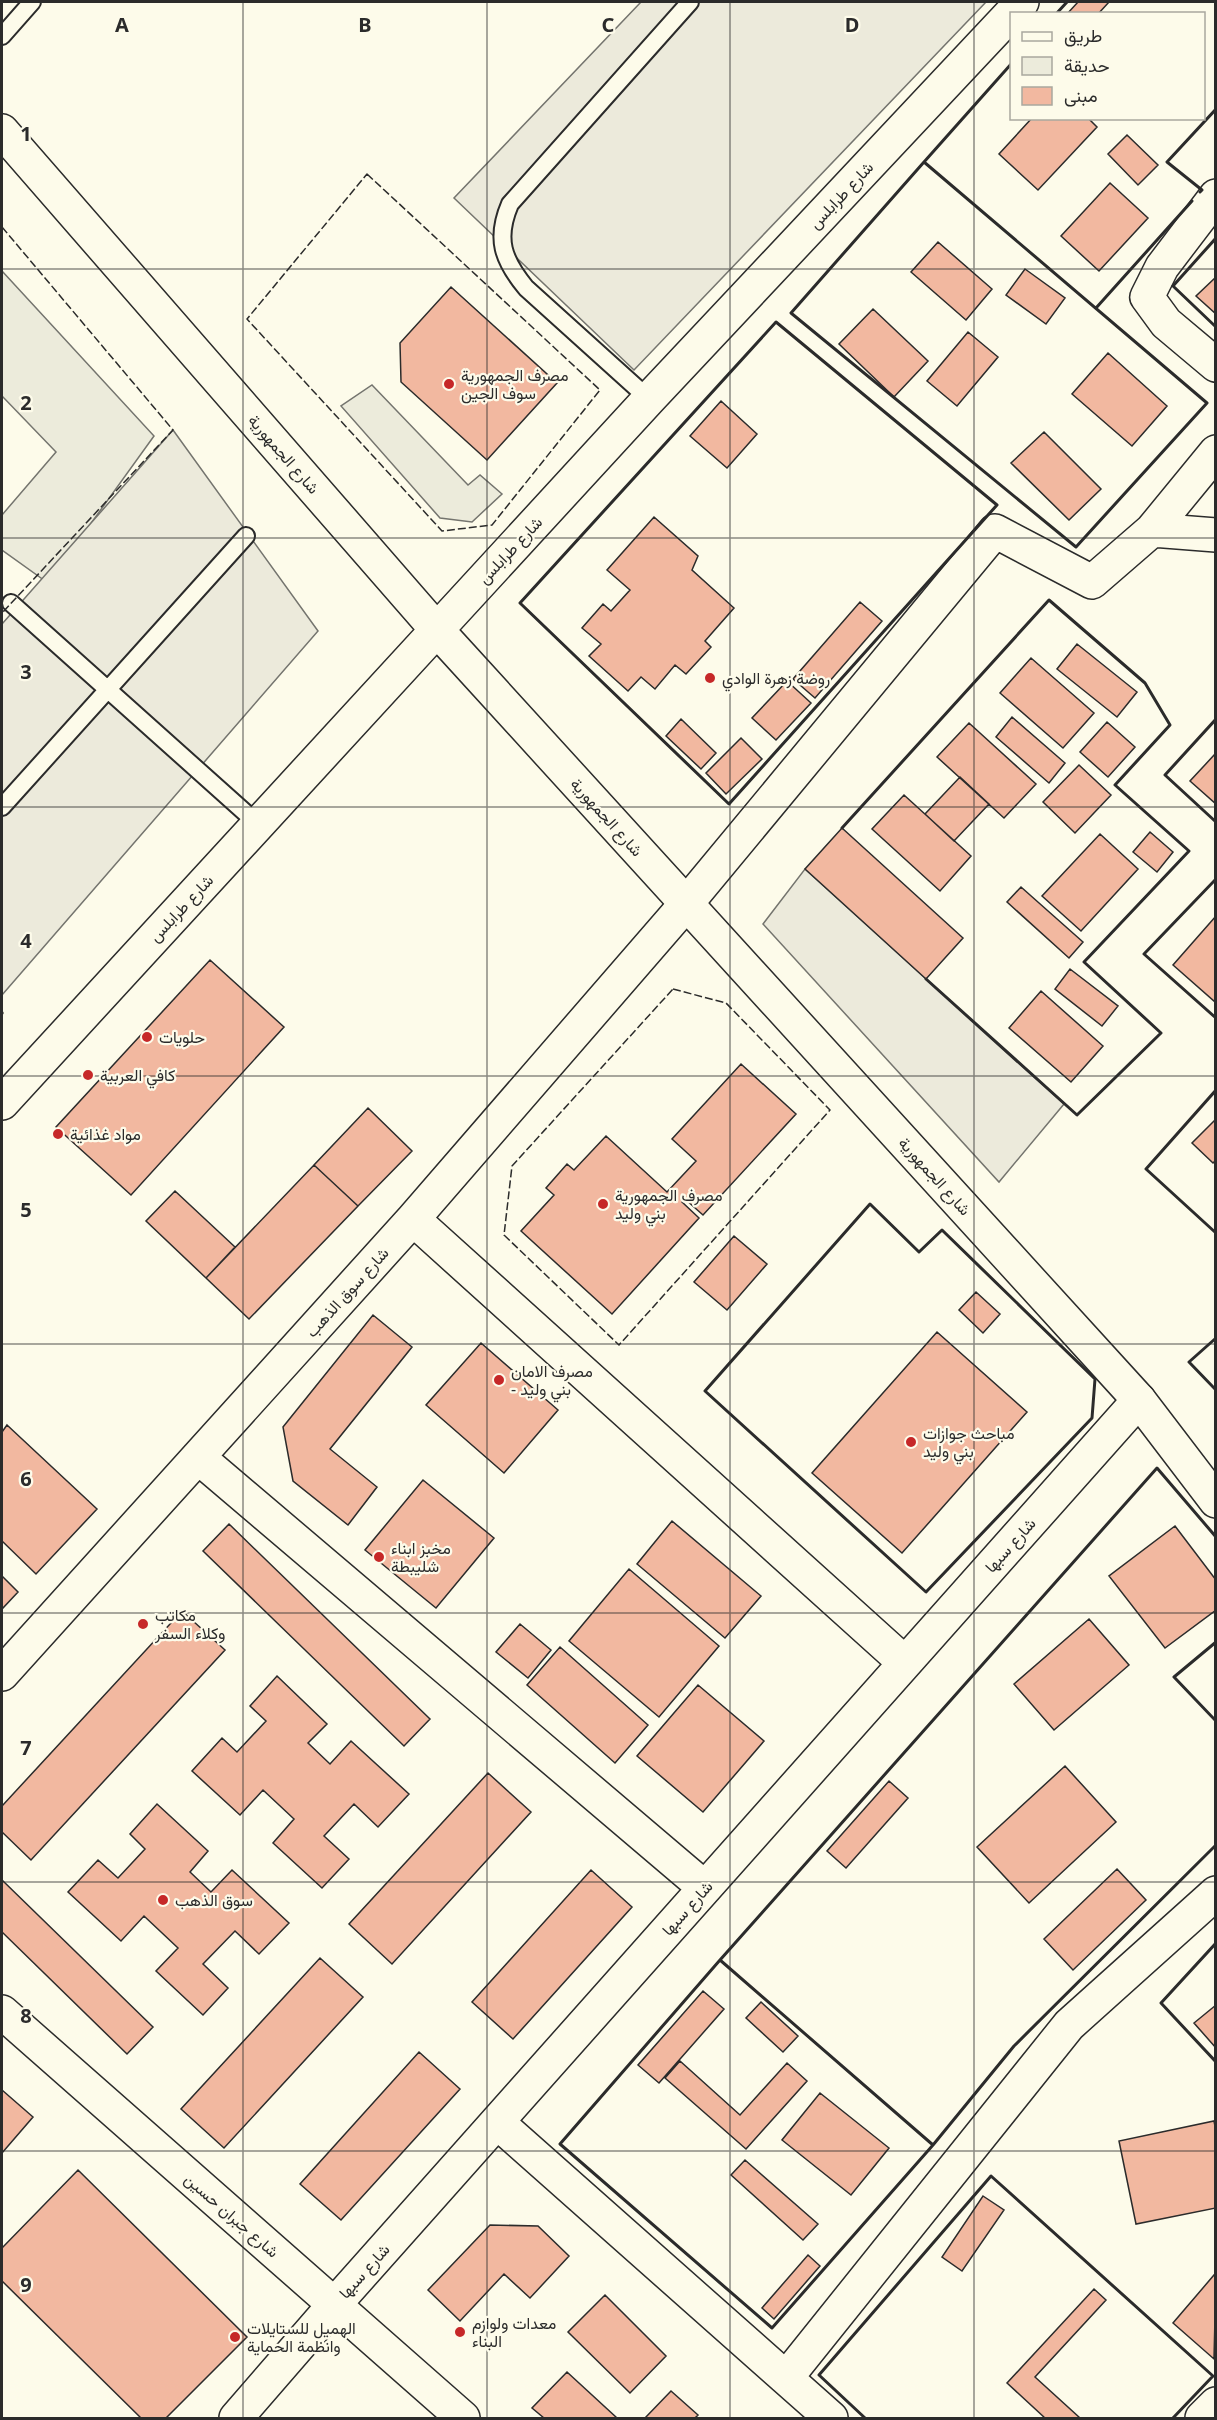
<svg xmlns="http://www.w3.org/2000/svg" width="1217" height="2420" viewBox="0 0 1217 2420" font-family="'Noto Sans',Vazirmatn,sans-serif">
<rect width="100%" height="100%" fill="#fdfbea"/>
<path fill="#ecebdb" stroke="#74746e" stroke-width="1.5" d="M2 271 154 436 48 583 2 550V515L56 452 2 396Z
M372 385 468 485 480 475 502 494 472 522 440 518 341 406Z"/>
<path fill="#eceadb" stroke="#74746e" stroke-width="1.5" d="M641 2H986L634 370 454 198Z
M173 430 318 631 2 995V624Z
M805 869 1064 1104 999 1182 763 924Z"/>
<path fill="#f2b8a0" stroke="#2b2b2b" stroke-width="1.5" d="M1078 2H1109L1098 14H1067Z
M1032 118H1088L1097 127 1038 190 999 154Z
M1127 135 1158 165 1138 185 1108 154Z
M1110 183 1148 218 1099 271 1061 236Z
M938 242 992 289 966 320 911 272Z
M1025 269 1065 298 1046 324 1006 295Z
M1216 277V314L1196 296Z
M451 287 557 383 487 460 401 382 400 343Z
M873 309 928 361 894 397 839 344Z
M968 332 998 357 957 406 927 381Z
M1108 353 1167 406 1132 446 1072 394Z
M721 401 757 434 727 468 690 436Z
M1044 432 1101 489 1069 520 1011 463Z
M654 517 698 556 692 570 734 608 705 641 711 647 686 674 675 665 655 689 641 677 628 691 589 656 601 644 582 628 603 604 611 611 630 590 607 570Z
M860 602 882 621 815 698 793 679Z
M1077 644 1137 692 1117 717 1057 669Z
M1031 658 1094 713 1063 748 1000 693Z
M787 681 811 703 776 740 752 718Z
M1012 717 1065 763 1049 783 996 737Z
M681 719 716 753 701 769 666 736Z
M1107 722 1135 747 1108 777 1080 752Z
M969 723 1036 784 1004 818 937 757Z
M741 738 762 759 726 794 706 773Z
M1216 753V804L1190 781Z
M1079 765 1111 795 1075 833 1043 802Z
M960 777 989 804 954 841 925 814Z
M904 795 971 856 940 891 872 829Z
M842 828 963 938 926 979 805 869Z
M1150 832 1173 852 1157 872 1133 852Z
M1100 834 1138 869 1081 931 1042 896Z
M1021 887 1083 942 1069 958 1007 902Z
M1216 916V1000L1214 1001 1173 965Z
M210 960 284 1027 131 1195 56 1127Z
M1070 969 1118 1006 1102 1026 1055 989Z
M1041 991 1103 1046 1071 1082 1009 1028Z
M741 1064 796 1114 703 1215 685 1199 682 1202 699 1218 612 1314 521 1231 554 1195 546 1188 567 1164 574 1170 606 1136 667 1192 696 1161 672 1139Z
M368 1108 412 1151 358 1206 314 1165Z
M1216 1119V1160L1213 1163 1192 1143Z
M314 1165 358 1206 249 1319 206 1278Z
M175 1191 235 1247 206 1278 146 1221Z
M734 1236 767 1264 727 1310 694 1282Z
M976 1292 1000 1314 983 1333 959 1310Z
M373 1315 412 1347 330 1449 377 1487 348 1525 293 1481 283 1427Z
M937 1332 1027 1412 902 1553 812 1473Z
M481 1343 558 1410 504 1473 426 1405Z
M7 1425 97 1509 36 1574 2 1541V1432Z
M423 1480 494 1538 436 1608 365 1550Z
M672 1521 761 1596 725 1638 637 1564Z
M229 1524 430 1719 404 1746 203 1551Z
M1175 1526 1216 1580V1610L1165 1648 1109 1576Z
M629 1569 719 1646 659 1717 569 1641Z
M2 1576 18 1592 2 1609Z
M182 1611 225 1650 31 1860 2 1832V1806Z
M1089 1619 1129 1665 1054 1730 1014 1684Z
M520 1624 551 1650 528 1678 496 1652Z
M560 1647 648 1725 615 1763 527 1685Z
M277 1676 327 1724 308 1743 330 1764 351 1741 409 1794 378 1827 354 1804 324 1836 349 1859 322 1888 273 1843 294 1819 263 1790 240 1815 192 1771 222 1738 237 1752 266 1721 250 1706Z
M698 1685 764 1741 703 1812 637 1756Z
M1065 1766 1116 1822 1029 1903 977 1847Z
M488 1773 531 1812 392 1964 349 1924Z
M889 1781 908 1798 846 1868 827 1851Z
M157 1804 208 1851 190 1872 211 1892 232 1870 289 1923 259 1954 235 1931 203 1964 228 1988 203 2015 156 1971 178 1948 144 1916 121 1941 68 1892 98 1860 118 1878 145 1849 130 1834Z
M1117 1869 1146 1900 1073 1970 1044 1939Z
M591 1870 632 1907 513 2039 472 2002Z
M2 1880 153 2027 127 2054 2 1932Z
M320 1958 363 1997 224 2148 181 2109Z
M703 1991 724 2009 659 2083 638 2065Z
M761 2002 798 2036 783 2052 746 2018Z
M1216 2005V2048L1194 2023Z
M419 2052 460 2089 341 2220 300 2184Z
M680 2061 740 2115 787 2063 807 2081 746 2149 665 2078Z
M2 2090 33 2117 2 2153Z
M820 2093 889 2148 851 2195 782 2140Z
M1214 2121 1216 2131V2208L1136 2224 1119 2141Z
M745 2160 818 2224 803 2240 731 2175Z
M78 2170 247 2337 166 2418H141L2 2281V2248Z
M983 2196 1004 2210 962 2271 942 2257Z
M490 2225 538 2226 569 2256 530 2298 504 2274 460 2321 428 2290Z
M808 2255 820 2266 774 2319 762 2308Z
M1214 2275 1216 2276 1214 2359 1173 2323Z
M1094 2289 1106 2300 1035 2377 1080 2418H1045L1007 2383Z
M605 2295 666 2356 630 2393 568 2332Z
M567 2372 617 2418H544L532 2408Z
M671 2391 698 2415 695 2418H645Z"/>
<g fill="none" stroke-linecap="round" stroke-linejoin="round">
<defs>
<path id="service" d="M2 36 32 2
M649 399 526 288C503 260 495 239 510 204L690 2
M11 603 258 824
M2 807 246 536"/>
<path id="minor" d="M1216 196 1162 267 1147 297 1166 323 1216 365
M1152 530 1216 452
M413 1219 905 1663
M198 1457 705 1888
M2 1674 413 1219 686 904 995 531 1092 582 1152 530 1216 535
M497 2122 831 2418
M786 2378 1069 2025 1216 1893
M236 2418 334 2305 1139 1400
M1202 2418 1216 2404"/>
<path id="secondary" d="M2 131 437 630 1139 1400 1216 1501
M2 1103 649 399 1022 2
M2 2012 463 2418"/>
</defs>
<use href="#service" stroke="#2b2b2b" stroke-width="20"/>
<use href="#minor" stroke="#2b2b2b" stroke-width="36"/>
<use href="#secondary" stroke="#2b2b2b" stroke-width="36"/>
<use href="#service" stroke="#fdfbea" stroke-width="16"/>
<use href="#minor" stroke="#fdfbea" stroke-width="33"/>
<use href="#secondary" stroke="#fdfbea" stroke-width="33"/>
<path stroke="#2b2b2b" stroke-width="1.5" stroke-dasharray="8 3" stroke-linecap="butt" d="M367 174 600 390 492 525 442 531 247 319Z
M2 227 173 430 2 613
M673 989 726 1003 830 1110 619 1345 504 1235 512 1166Z
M2 1011 3 1013 2 1015"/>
<path stroke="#2b2b2b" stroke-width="3" d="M1056 14 1067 2
M924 162 1207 403 1076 547 791 313Z
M924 162 1012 63
M1200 192 1202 190 1167 162 1216 109
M1216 238 1173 286 1216 327
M1096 308 1192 201
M776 322 997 505 729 804 520 603Z
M1216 719 1165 775 1216 822
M842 828 1049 600 1145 683 1170 725 1115 785 1189 851 1084 962 1161 1033 1077 1115 926 979
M1216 879 1144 954 1216 1018
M1216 1090 1146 1169 1216 1233
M870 1204 919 1252 942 1230 1095 1379 1092 1418 926 1592 705 1391Z
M1216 1338 1189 1362 1216 1390
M1216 1642 1174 1677 1216 1721
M1216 1943 1161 2003 1216 2062
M720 1960 933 2145 772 2328 560 2144 720 1960 1157 1468 1216 1537
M933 2145 1014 2046 1216 1845
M865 2418 819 2375 991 2176 1213 2376 1173 2418"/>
</g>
<path fill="none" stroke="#2b2b2b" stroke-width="1.5" stroke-opacity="0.55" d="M243 2V2418M487 2V2418M730 2V2418M974 2V2418M2 269H1216M2 538H1216M2 807H1216M2 1076H1216M2 1344H1216M2 1613H1216M2 1882H1216M2 2151H1216"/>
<g fill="#c62828" stroke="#fdfbea" stroke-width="2">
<circle cx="449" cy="384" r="6"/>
<circle cx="710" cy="678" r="6"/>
<circle cx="147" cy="1037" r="6"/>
<circle cx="88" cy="1075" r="6"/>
<circle cx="58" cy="1134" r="6"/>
<circle cx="603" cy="1204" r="6"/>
<circle cx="499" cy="1380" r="6"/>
<circle cx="911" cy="1442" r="6"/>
<circle cx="379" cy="1557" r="6"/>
<circle cx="143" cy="1624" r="6"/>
<circle cx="163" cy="1900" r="6"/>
<circle cx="460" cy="2332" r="6"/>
<circle cx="235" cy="2337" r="6"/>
</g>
<g text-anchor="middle" stroke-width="4.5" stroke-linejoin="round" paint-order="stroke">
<g font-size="16" fill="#2b2b2b" stroke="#fdfbea">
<text transform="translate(841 195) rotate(-47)" y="6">شارع طرابلس</text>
<text transform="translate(284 454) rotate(49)" y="6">شارع الجمهورية</text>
<text transform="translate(510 550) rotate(-47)" y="6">شارع طرابلس</text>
<text transform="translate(607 817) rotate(48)" y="6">شارع الجمهورية</text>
<text transform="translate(181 908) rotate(-47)" y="6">شارع طرابلس</text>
<text transform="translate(935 1176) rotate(48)" y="6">شارع الجمهورية</text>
<text transform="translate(347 1292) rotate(-48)" y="6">شارع سوق الذهب</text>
<text transform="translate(1010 1545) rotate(-48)" y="6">شارع سبها</text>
<text transform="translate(687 1908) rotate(-48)" y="6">شارع سبها</text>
<text transform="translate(232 2215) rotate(41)" y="6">شارع جبران حسين</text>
<text transform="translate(364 2271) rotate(-48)" y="6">شارع سبها</text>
</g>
<g font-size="16" fill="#2b2b2b" stroke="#fdfbea" text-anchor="start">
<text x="461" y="381">مصرف الجمهورية<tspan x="461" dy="18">سوف الجين</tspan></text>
<text x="722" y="684">روضة زهرة الوادي</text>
<text x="159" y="1043">حلويات</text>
<text x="100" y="1081">كافي العربية</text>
<text x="70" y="1140">مواد غذائية</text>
<text x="615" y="1201">مصرف الجمهورية<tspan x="615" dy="18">بني وليد</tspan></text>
<text x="511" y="1377">مصرف الامان<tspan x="511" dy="18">- بني وليد</tspan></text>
<text x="923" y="1439">مباحث جوازات<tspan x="923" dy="18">بني وليد</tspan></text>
<text x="391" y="1554">مخبز ابناء<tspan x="391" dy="18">شليبطة</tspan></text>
<text x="155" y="1621">مكاتب<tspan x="155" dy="18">وكلاء السفر</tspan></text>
<text x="175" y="1906">سوق الذهب</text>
<text x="472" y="2329">معدات ولوازم<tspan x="472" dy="18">البناء</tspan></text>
<text x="247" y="2334">الهميل للستايلات<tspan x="247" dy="18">وانظمة الحماية</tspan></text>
</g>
</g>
<g font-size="20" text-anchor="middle" font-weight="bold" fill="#2b2b2b" stroke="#fdfbea" stroke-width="4.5" stroke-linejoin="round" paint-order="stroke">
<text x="122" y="32">A</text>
<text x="365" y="32">B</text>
<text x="608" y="32">C</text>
<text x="852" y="32">D</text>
<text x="26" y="141">1</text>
<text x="26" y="410">2</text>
<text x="26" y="679">3</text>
<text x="26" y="948">4</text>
<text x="26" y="1217">5</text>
<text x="26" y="1486">6</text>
<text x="26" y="1755">7</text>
<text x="26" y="2023">8</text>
<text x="26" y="2292">9</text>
</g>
<rect width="1217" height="2420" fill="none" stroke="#2b2b2b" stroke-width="6"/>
<rect x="1010" y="12" width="195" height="108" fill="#fdfbea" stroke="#a9a89e" stroke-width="1.5"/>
<rect x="1022" y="32" width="30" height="9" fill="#fdfbea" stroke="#a9a89e" stroke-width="1.5"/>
<text x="1064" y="42" font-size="18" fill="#2b2b2b">طريق</text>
<rect x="1022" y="57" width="30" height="18" fill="#ecebdb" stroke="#a9a89e" stroke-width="1.5"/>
<text x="1064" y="72" font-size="18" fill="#2b2b2b">حديقة</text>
<rect x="1022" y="87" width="30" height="18" fill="#f2b8a0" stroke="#a9a89e" stroke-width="1.5"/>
<text x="1064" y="102" font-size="18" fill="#2b2b2b">مبنى</text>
</svg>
